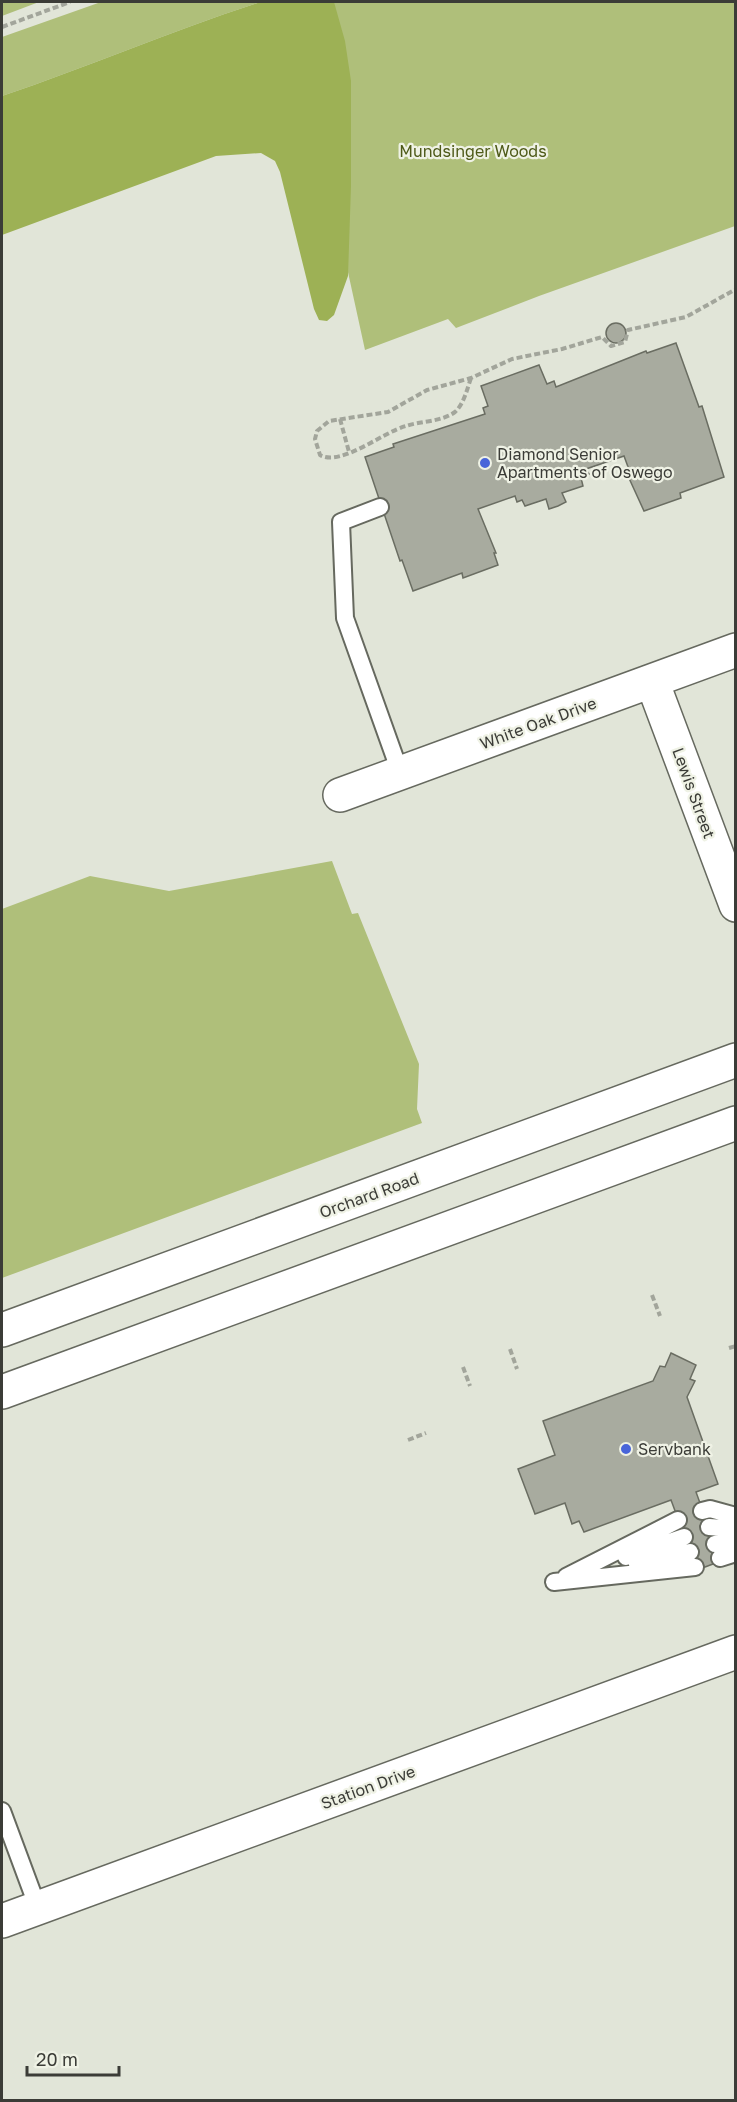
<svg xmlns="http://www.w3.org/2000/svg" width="737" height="2102" viewBox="0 0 737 2102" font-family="'Golos Text',sans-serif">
<rect width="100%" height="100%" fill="#e1e5d8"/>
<path fill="#afbf7a" d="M2 2H39L2 16Z
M101 2H261C173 30 89 67 2 96V37Z
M289 2H735V226L539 296 456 328 448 319 365 350Z
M332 861 352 914 358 913 419 1064 417 1109 422 1123 2 1278V909L90 876 169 891Z"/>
<path fill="#9db155" d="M261 2H334L345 41 351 81V186L348 276 334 315 327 321 319 320 314 309 280 172 275 161 261 153 216 156 2 235V96C89 67 173 30 261 2Z"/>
<path fill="#a8ab9f" stroke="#6a6d62" stroke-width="1.5" d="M606 333a10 10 0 1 1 20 0a10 10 0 1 1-20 0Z
M676 343 699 407 702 406 724 477 680 493 681 498 644 511 628 476 631 475 624 456 586 469 589 474 581 478 583 486 562 493 566 502 558 506 549 509 546 499 525 506 522 500 517 502 515 496 478 509 496 553H494L498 565 463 578 462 573 413 591 402 560 400 561 365 457 394 447 393 444 485 414 483 408 488 406 481 386 539 365 547 384 554 381 556 387 646 351 647 353Z
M671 1353 696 1365 690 1379 695 1381 687 1397 718 1484 696 1492 721 1561 697 1570 671 1500 584 1532 579 1521 572 1524 565 1503 535 1514 518 1469 555 1455 543 1421 653 1381 660 1366 665 1367Z"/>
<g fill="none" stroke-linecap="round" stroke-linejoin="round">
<defs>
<path id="lane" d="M380 507 341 522 345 618 400 772
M702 1511 710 1509 736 1516
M709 1527 736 1529
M715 1544 736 1541
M626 1557 684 1537
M720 1558 736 1553
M637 1564 690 1552
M566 1577 678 1520
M554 1582 695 1567
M2 1811 38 1908"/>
<path id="street" d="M652 681 736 905
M340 795 736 650
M2 1921 736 1652"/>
<path id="primary" d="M2 1330 736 1060
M2 1392 736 1123"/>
</defs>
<use href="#lane" stroke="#66695f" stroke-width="20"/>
<use href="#street" stroke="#66695f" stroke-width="36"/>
<use href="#primary" stroke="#66695f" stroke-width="36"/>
<path stroke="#a2a59b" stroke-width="4" stroke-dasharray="6 3" stroke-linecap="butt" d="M2 27 70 2
M471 378C467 389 464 404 455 412 441 422 421 421 406 426 383 432 341 467 320 455L315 439 317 431 329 421 388 412 427 390 471 378 512 359 562 349 602 337 611 346 625 342 628 330 686 317 736 289
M340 419 349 452
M652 1295 660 1316
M729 1348 736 1346
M510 1349 517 1369
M463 1367 470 1386
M408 1440 426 1433"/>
<use href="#lane" stroke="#fff" stroke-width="16"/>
<use href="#street" stroke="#fff" stroke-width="33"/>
<use href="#primary" stroke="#fff" stroke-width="33"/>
</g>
<g fill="#4965d9" stroke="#eff2e5" stroke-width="2">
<circle cx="485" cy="463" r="6"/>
<circle cx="626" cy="1449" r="6"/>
</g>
<g text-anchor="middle" stroke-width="4.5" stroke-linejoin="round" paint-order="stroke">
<g font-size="16" fill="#4e5a18" stroke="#eff2e5">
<text x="473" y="157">Mundsinger Woods</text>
</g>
<g font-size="16" fill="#3b3c37" stroke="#eff2e5" text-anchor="start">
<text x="497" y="460">Diamond Senior<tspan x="497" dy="18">Apartments of Oswego</tspan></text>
<text x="638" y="1455">Servbank</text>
</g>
<g font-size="16" fill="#3b3c37" stroke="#eff2e5">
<text transform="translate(538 723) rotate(-20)" y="6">White Oak Drive</text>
<text transform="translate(694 793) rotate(70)" y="6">Lewis Street</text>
<text transform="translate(369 1195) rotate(-20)" y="6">Orchard Road</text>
<text transform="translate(368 1787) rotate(-20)" y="6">Station Drive</text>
</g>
</g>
<rect width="737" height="2102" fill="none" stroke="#3b3c37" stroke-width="6"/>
<path d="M27 2066v9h92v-9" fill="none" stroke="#3b3c37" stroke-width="3"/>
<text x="36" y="2066" font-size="18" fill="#3b3c37" stroke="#eff2e5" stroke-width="4.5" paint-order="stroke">20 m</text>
</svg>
